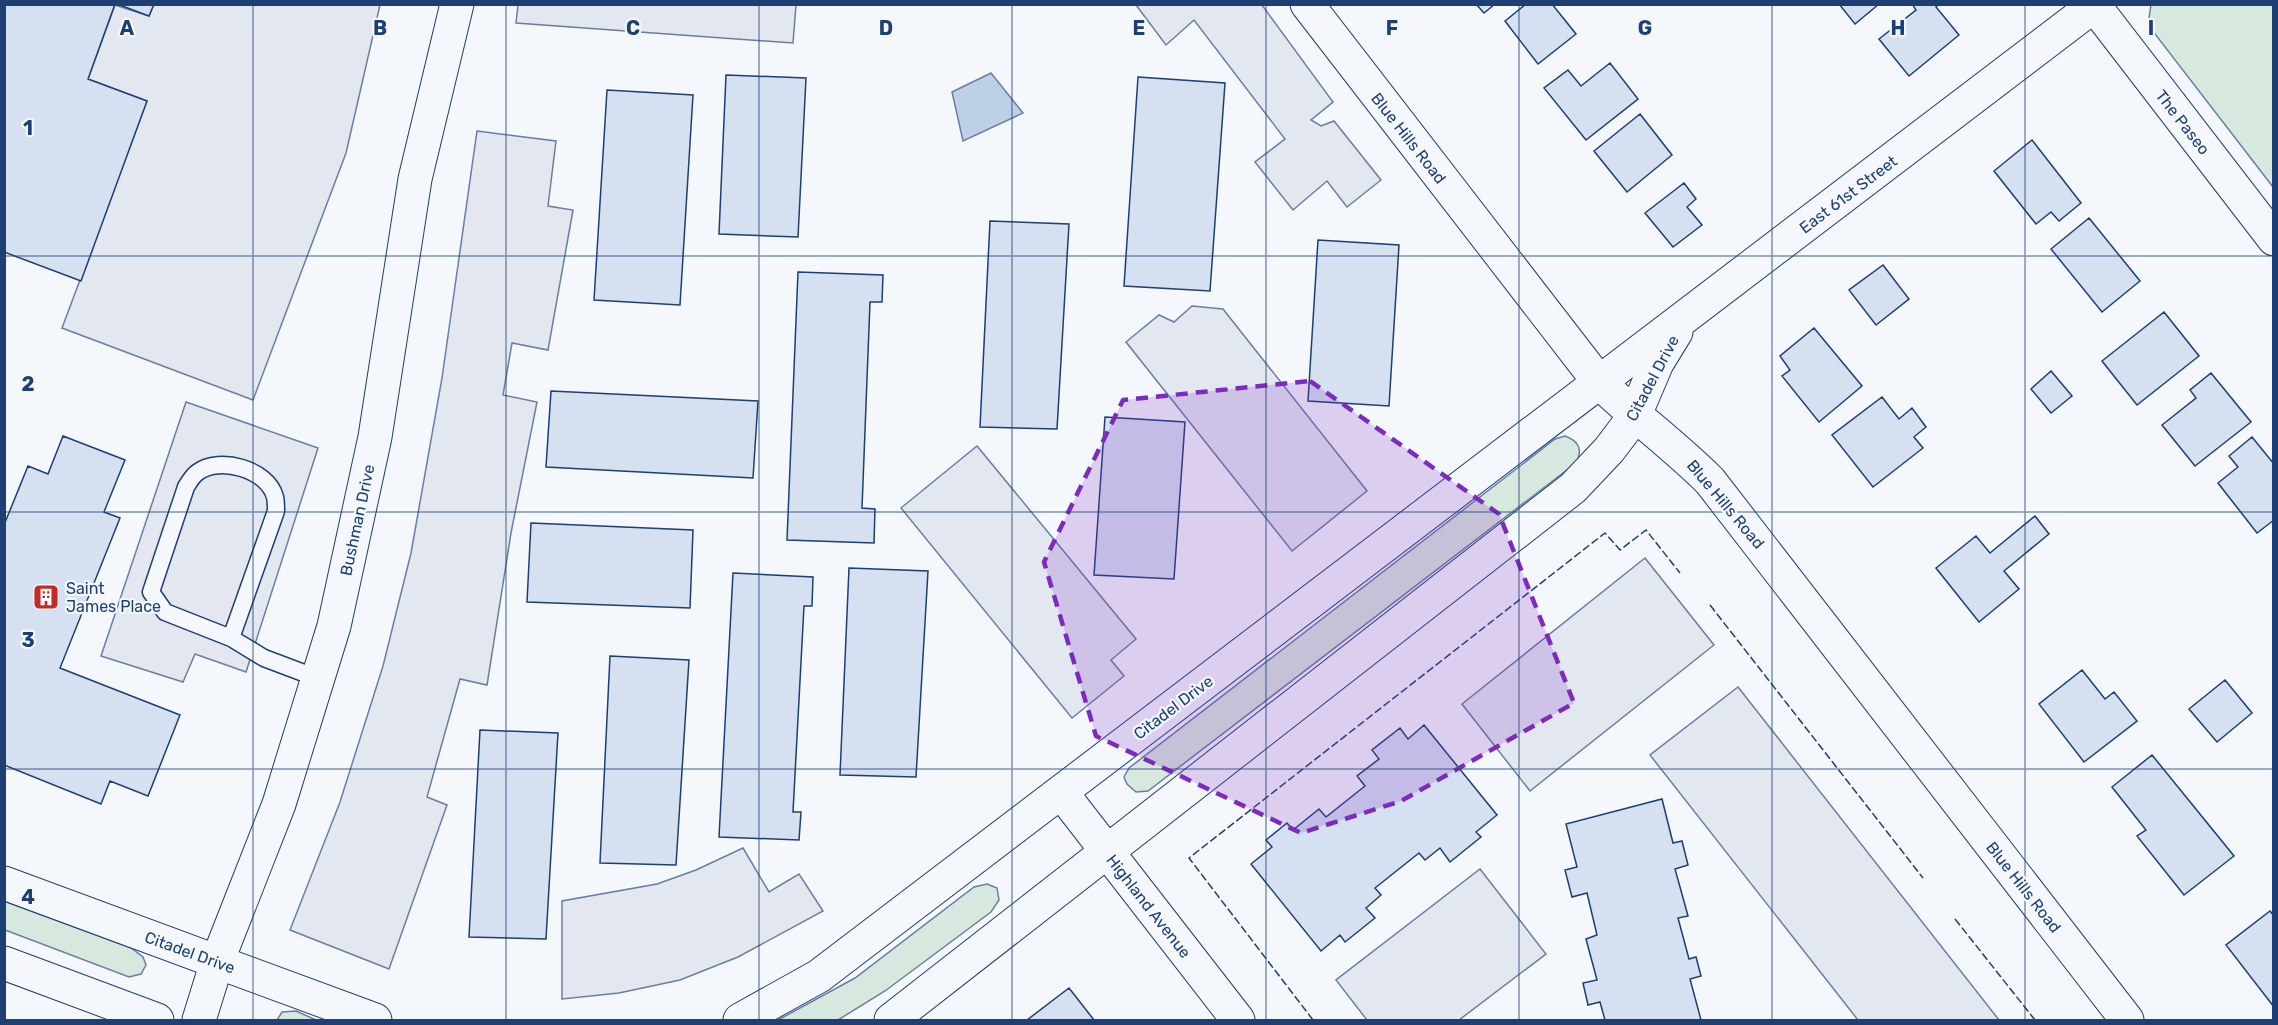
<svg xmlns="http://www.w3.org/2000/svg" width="2278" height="1025" viewBox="0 0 2278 1025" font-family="Rubik,sans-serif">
<rect width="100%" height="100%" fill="#f4f7fb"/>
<path fill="#d7e8df" stroke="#687fa3" stroke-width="1.5" d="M2151 5H2273V187L2155 34 2149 18Z
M1565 436C1579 441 1583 450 1576 463L1148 791 1136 792 1127 784 1124 777 1129 768 1555 439Z
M987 884 997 888 999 900 991 912 885 991 838 1020H778L855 978 974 887Z
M4 901 131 948 143 957 146 965 141 974 129 977 5 930Z
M296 1011 316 1020H277L282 1012Z"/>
<path fill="#e3e8f0" stroke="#687fa3" stroke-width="1.5" d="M154 4 380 5 346 153 253 400 62 328 147 101 88 79 115 5 149 16Z
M518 5V4L796 5 793 43 516 23Z
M1136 5H1262L1333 102 1311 120 1321 126 1334 121 1381 180 1347 207 1327 181 1293 210 1255 162 1285 139 1194 20 1166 45Z
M477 131 556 141 548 206 573 210 548 350 512 343 503 395 537 402 511 533 487 685 460 679 427 797 447 805 389 969 290 930 340 802 383 666 411 553 442 378Z
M1192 306 1223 309 1367 491 1292 551 1126 342 1159 315 1174 322Z
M186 402 318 448 246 672 195 654 183 682 101 656Z
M977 446 1136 639 1111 660 1124 676 1072 718 901 508Z
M1645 558 1714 645 1530 791 1462 704Z
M1738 687 1999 1020H1858L1650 755Z
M743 848 769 892 799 874 823 911 738 957 680 980 619 993 562 999V901L657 884 696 870Z
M1480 869 1546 954 1459 1020H1367L1336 980Z"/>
<path fill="#bed0e5" stroke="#687fa3" stroke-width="1.5" d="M991 73 1023 113 963 141 952 92Z"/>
<path fill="#d5e0f0" stroke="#1d3f73" stroke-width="1.5" d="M4 4H115L88 79 147 101 81 281 4 252Z
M117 4H154L149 16Z
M1476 4H1495L1484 13Z
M1526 4H1552L1576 34 1538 64 1505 21Z
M1839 4H1879L1855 24Z
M1912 4H1938L1936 7 1959 35 1909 76 1879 39 1916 10Z
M1610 63 1638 99 1586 140 1544 88 1568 70 1581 86Z
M726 75 806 78 798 237 719 234Z
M1138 77 1225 83 1210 291 1124 286Z
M607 90 693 95 680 305 594 300Z
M1640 114 1672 155 1627 192 1594 151Z
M2032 140 2081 203 2059 221 2051 212 2036 224 1994 171Z
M1684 183 1696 199 1687 207 1702 225 1673 247 1645 213Z
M2089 218 2140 281 2102 312 2051 249Z
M990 221 1069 224 1057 429 980 427Z
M1318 240 1399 245 1389 406 1308 401Z
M1883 265 1909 299 1876 325 1849 290Z
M798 272 883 275 882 302H870L862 508 875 509 874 543 787 540Z
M2164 312 2199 356 2137 405 2102 361Z
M1814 328 1862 386 1819 422 1782 376 1790 370 1780 356Z
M2051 371 2072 396 2051 413 2031 389Z
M2211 373 2251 422 2195 466 2162 425 2196 398 2190 390Z
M551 391 758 401 753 478 546 467Z
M1882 397 1899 419 1912 408 1926 427 1914 437 1923 448 1873 487 1832 435Z
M1105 417 1185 422 1174 579 1094 575Z
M63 436 125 460 104 512 120 518 60 668 180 715 148 796 110 781 101 804 4 765V525L28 466 48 474Z
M2252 437 2274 464V520L2257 533 2218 483 2238 467 2229 456Z
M2035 516 2049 534 2004 571 2019 589 1979 622 1936 568 1976 536 1990 553Z
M531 523 693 530 690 608 527 602Z
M849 568 928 571 916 777 840 775Z
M733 573 813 577 812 606H804L793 812H801L799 840 719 837Z
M610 656 689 660 676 865 600 863Z
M2082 670 2105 699 2114 692 2137 721 2084 762 2039 704Z
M2225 680 2252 713 2217 742 2189 709Z
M1424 725 1497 815 1476 832 1481 837 1450 862 1440 848 1425 860 1419 853 1375 888 1381 895 1366 908 1375 918 1345 942 1340 935 1321 951 1251 864 1272 847 1266 840 1287 823 1293 830 1319 809 1326 817 1365 786 1357 776 1379 759 1372 750 1400 728 1408 739Z
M480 730 558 733 546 939 469 937Z
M2152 755 2234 856 2184 895 2137 836 2146 830 2112 787Z
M1662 799 1673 843 1682 841 1688 865 1675 869 1688 916 1678 918 1689 959 1696 957 1701 976 1690 979 1701 1020H1605L1600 1002 1588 1005 1583 983 1597 980 1586 939 1597 935 1587 893 1572 897 1565 870 1577 867 1566 824Z
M2270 911 2274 916V1007L2226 945Z
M1069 988 1094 1020H1027Z"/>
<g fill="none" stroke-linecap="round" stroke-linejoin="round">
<defs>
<path id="service" d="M231 638 276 511C276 507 276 501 275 497 268 469 219 456 198 472 193 475 189 482 186 487L151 592 165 612 231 638 264 658 317 678"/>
<path id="minor" d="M1307 4 1599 382C1635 417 1675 446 1710 481L2127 1020
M1061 792 1238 1020
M4 883 375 1020
M4 963 157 1020
M199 1020 217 962 279 804 334 626 375 437 415 179 457 4
M740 1020 819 976 2096 4
M891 1020 1573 488 1609 450 1634 417 1657 363 1676 332"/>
<path id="secondary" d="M2093 4 2274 239"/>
</defs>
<use href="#service" stroke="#1d3f73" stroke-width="19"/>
<use href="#minor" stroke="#1d3f73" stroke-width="35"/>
<use href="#secondary" stroke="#1d3f73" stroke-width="35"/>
<use href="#service" stroke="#f4f7fb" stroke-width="16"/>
<use href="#minor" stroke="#f4f7fb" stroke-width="33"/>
<use href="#secondary" stroke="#f4f7fb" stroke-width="33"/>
<path stroke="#1d3f73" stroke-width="1.5" stroke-dasharray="8 3" stroke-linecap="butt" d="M1710 605 1923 878
M1955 919 2035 1020
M1313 1020 1189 858 1605 533 1620 550 1646 530 1680 573"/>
</g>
<path fill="#7b2cbf" fill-opacity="0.2" stroke="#7b2cbf" stroke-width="4.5" stroke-dasharray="12 8" stroke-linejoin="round" d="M1310 381 1499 514 1574 703 1401 801 1301 833 1096 736 1044 562 1123 400Z"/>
<path fill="none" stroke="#1d3f73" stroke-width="1.5" stroke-opacity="0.55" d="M253 4V1020M506 4V1020M759 4V1020M1012 4V1020M1266 4V1020M1519 4V1020M1772 4V1020M2025 4V1020M4 256H2274M4 512H2274M4 769H2274"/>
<defs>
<symbol id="building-square" viewBox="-11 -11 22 22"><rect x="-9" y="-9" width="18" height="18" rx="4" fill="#c62828" stroke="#f4f7fb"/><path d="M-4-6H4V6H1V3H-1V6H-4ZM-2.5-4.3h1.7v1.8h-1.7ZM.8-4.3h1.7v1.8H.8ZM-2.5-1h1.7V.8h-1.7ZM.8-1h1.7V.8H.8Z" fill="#fff"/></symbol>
</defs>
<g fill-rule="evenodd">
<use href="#building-square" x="31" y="582" width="30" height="30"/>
</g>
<g text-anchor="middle" stroke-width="4.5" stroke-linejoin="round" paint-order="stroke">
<g font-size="16" fill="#1d3f73" stroke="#f4f7fb">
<text transform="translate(2183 122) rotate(52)" y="6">The Paseo</text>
<text transform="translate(1409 138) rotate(52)" y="6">Blue Hills Road</text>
<text transform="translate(1848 194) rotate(-37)" y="6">East 61st Street</text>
<text transform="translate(1652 378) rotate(-62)" y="6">Citadel Drive</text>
<text transform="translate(1726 504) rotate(50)" y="6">Blue Hills Road</text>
<text transform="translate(357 520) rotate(-78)" y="6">Bushman Drive</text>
<text transform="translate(1173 707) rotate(-37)" y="6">Citadel Drive</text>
<text transform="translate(2024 887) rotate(52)" y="6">Blue Hills Road</text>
<text transform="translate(1149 906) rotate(52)" y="6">Highland Avenue</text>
<text transform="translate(190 952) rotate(20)" y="6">Citadel Drive</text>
</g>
<g font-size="16" fill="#1d3f73" stroke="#f4f7fb" text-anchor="start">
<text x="66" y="594">Saint<tspan x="66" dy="18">James Place</tspan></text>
</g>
</g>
<g font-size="20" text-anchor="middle" font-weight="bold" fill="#1d3f73" stroke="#f4f7fb" stroke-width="4.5" stroke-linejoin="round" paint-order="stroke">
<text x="127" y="35">A</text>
<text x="380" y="35">B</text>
<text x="633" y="35">C</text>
<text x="886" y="35">D</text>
<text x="1139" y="35">E</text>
<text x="1392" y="35">F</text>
<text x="1645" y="35">G</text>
<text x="1898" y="35">H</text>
<text x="2151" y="35">I</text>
<text x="28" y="135">1</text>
<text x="28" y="391">2</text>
<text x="28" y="647">3</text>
<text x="28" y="904">4</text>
</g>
<rect width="2278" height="1025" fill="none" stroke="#1d3f73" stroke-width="12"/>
</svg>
